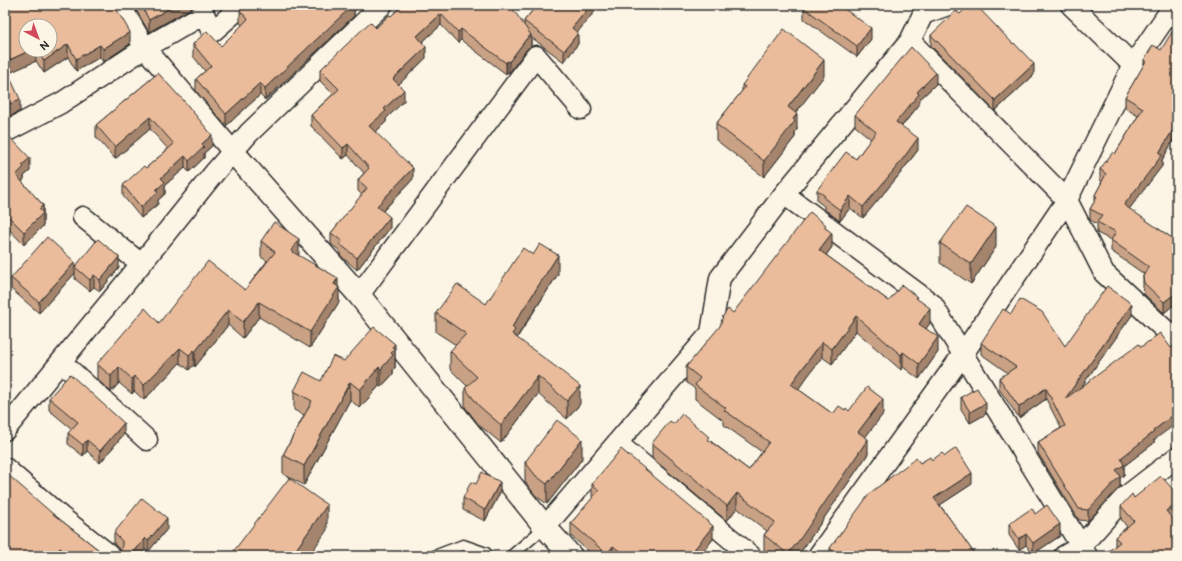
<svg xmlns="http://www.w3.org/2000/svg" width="1182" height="561" viewBox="0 0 1182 561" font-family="'Balsamiq Sans',sans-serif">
<rect width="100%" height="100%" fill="#fcf5e5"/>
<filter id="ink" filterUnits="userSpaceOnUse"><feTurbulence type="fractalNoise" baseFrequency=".025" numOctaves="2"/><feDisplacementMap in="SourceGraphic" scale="8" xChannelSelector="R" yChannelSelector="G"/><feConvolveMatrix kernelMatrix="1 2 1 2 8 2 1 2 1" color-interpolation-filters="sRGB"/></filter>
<g filter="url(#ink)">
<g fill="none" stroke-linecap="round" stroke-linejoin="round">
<defs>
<path id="lane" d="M434 556 463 545 486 553 487 556
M511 556 545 527"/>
<path id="street" d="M120 5 145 48 233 152
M1071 5 1133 65
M910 41 1067 200 1104 273 1177 341
M5 132 61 103 145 48 204 14 212 32 243 5
M784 194 932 304 1081 546 1124 498 1177 457
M83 217 141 264
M359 295 536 56 581 109
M61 362 147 440
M5 430 141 264 215 172 249 133 382 5
M617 443 751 556
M5 468 60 516 111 556
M545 527 711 333 720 278 784 194 910 41 923 14 948 5
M818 556 963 354 1067 200 1133 65 1174 5
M1064 556 1081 546 1087 556"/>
<path id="secondary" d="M233 152 359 295 545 527 571 556"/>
</defs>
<use href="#lane" stroke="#2b2b2b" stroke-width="13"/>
<use href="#street" stroke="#2b2b2b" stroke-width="23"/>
<use href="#secondary" stroke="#2b2b2b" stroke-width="25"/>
<use href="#lane" stroke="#fcf5e5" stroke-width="10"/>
<use href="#street" stroke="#fcf5e5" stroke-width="20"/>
<use href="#secondary" stroke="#fcf5e5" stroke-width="22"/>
</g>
<path fill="#c9a285" stroke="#2b2b2b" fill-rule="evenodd" d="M5 5 130 44 103 62 100 57 76 71 68 57 44 73 36 61 8 73 20 111 5 119ZM50 26V50H26Z
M133 5H197L149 32Z
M403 5 524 25V21L537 5H600L577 32 578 44 564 62 531 37V46L527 49 509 73 507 72 506 74 461 40 458 43 441 25 422 42 426 58 399 84 404 101 386 119V122L375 132 413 179 383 211 390 228 357 270 340 255V251L331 244V233L362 195 358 191V180L364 173 348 155 343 159 311 126V115L333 94 320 81V70L391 16Z
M844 5V8L871 39 857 57 804 19V8Z
M240 11H354V16L265 100 260 95 226 126 196 91V79L205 71 193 56V44L221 46 242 25 240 23Z
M960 14 1034 75 995 111 931 46V35Z
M1177 34V134L1162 160V166L1129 209 1172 238 1177 234V304L1176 303 1164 313 1144 294 1143 287V276L1144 274 1111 251V240L1097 233V224L1090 220V209L1095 201V195L1102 182 1100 180V169L1115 154 1138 116 1125 108V97L1144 65V60L1161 50Z
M158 73 212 146 204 153V158L189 172 185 168 165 185V194L158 200V204L141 218 123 196V185L146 168 168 149 150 129 115 159 96 137V125Z
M824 76 795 113 797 130 795 132V137L764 177 716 140V124L742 91V85Z
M936 84 919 100V105L902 126 918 150 899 175 863 218 850 208 840 221 824 209V206L817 201V190L856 159 871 139 855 126V115Z
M5 132 30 171 24 176V179L22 182 43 205V226L24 245 5 225Z
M826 228 832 247 826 255 889 301 917 299 930 323 926 328 938 352 919 379 903 367 901 370 856 331 832 364 822 357 798 389 833 414 845 410 849 411 883 414 865 437 868 454 798 556H772L764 550V535L767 531 737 508 727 521 652 458V443L674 424 709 440 749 470 762 452 724 425V421L695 399V389L686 382V367L733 313Z
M261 241 299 254 298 255 338 286 339 302 310 348 259 317 243 338 228 325 195 367 194 365 189 370 180 363 144 400 134 391 132 394 119 383 111 392 97 379V364L159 323 245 290 267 261 261 257Z
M940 243 996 247 971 284 940 263Z
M75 267 119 268 100 291 94 287 90 291 75 279V273L39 313 11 289V278Z
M558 274 517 338 580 404 567 419 538 394 501 443 479 425 465 407V388L467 386 450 369V351L456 345 436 332V313L486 304Z
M1132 315 1081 387 1141 347 1171 348 1154 440V443L1124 466V475L1120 478V487L1088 521 1079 520 1038 453V442L1061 428 1046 399 1019 418 999 389V378L1008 373 981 354V343L1065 346Z
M395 348V368L393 370V374L381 387 379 386 360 408 350 400 304 485 283 474V455L304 415 294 410V391L321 381 344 361Z
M961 397 986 414 970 423 961 409Z
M49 398 124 434 100 463 87 451 83 456 68 444V433L72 429 49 410Z
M945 456 972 484 940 505 976 556H830V548L920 463Z
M582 459 547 504 536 496 525 482V462Z
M476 484 500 493 485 521 463 510V498Z
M592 484 713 539 700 556H594L571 536V523L593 498 592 497Z
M1177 494V515L1173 519 1177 556H1106V553L1115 546V537L1127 527 1121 519V506L1134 498Z
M53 514 104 554 108 556H5Z
M1035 514 1060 536 1033 554 1026 545 1019 550 1009 535V524Z
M167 529 148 552 145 549 120 552 121 551 114 544V533Z"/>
<path fill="#a4846c" stroke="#2b2b2b" d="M175 5H197L149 32V20Z
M351 5H360L354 11V16L265 100V88Z
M591 5H600L572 39V28Z
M839 5H844V9Z
M441 14V25L417 47V36Z
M871 28V39L857 57V46Z
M461 29V40L458 43V32Z
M130 32V44L103 62V49Z
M578 33V44L564 62V51Z
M531 35V46L527 49 509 73V62L527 38Z
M68 44V57L44 73V61Z
M100 45V57L76 71V59Z
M426 47V58L393 90V79Z
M31 50H36V61L5 75V62Z
M824 60V76L788 123V107Z
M507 61V72L506 74V63Z
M1034 64V75L995 111V100Z
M936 73V84L919 100V105L896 133V122L917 92Z
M260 83V95L226 126V114Z
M404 90V101L386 119V122L369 138V126L384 109Z
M20 99V111L5 119V106Z
M797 114V130L795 132V137L764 177V161Z
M150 117V129L115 159V147Z
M1177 123V134L1162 160V166L1124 216V205L1159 153Z
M212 135V146L204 153V158L189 172V161L202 144Z
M918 138V150L899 175 863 218V207Z
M348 144V155L343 159V148Z
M185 156V168L165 185V194L158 200V204L141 218V207L156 190 161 178Z
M30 158V171L24 176V179L16 188V175L22 165Z
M413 168V179L377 217V206Z
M850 196V208L840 221V210Z
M43 205V226L24 245V232L39 209Z
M390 217V228L357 270V258Z
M996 227V247L971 284V264Z
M832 233V247L819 265V250Z
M299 239V254L291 266V251Z
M558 255V274L515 340 512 353V327Z
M119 257V268L100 291V280Z
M75 262V273L39 313V302Z
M94 275V287L90 291V280Z
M338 278V289L339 287V302L310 348V332Z
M1176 293V303L1164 313V302Z
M259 302V317L243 338V322Z
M1132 304V315L1065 410V399Z
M930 308V323L919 339V324Z
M228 310V325L195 367V352Z
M856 316V331L832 364V349Z
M938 337V352L919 379V364Z
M822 342V357L791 399V384Z
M395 344V368L393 370V374L381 387V369L391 353 392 347Z
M180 348V363L144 400V385Z
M194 350V365L189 370V355Z
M903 352V367L901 370V355Z
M119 367V383L111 392V376Z
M379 367V386L360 408V390Z
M134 376V391L132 394V379Z
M538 376V394L501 443V425Z
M350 382V400L304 485V466Z
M580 386V404L567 419V401Z
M1046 388V399L1019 418V407Z
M883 399V414L858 447V432Z
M986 403V414L970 423V412Z
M1177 412V423L1154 440V443L1124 466V475L1120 478V487L1088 521V510L1116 470 1121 458 1153 431Z
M124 423V434L100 463V451Z
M582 439V459L547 504V484Z
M868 439V454L798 556H788V554Z
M87 440V451L83 456V445Z
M972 473V484L934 509V498Z
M500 482V493L485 521V510Z
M737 493V508L727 521V506Z
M1177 502V515L1166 524V511Z
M327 505V530L309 556H295V551Z
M167 518V529L148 552V541Z
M1060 524V536L1033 554V543Z
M713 526V539L700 556H689Z
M1026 534V545L1019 550V539Z
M145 538V549L140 556H131Z
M613 546V556H607V554Z
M60 548V556H54Z"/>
<path fill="#eabc9b" stroke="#2b2b2b" d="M5 5H114L130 32 103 49 100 45 76 59 68 44 44 61 37 50H50V26H26V50H31L5 62Z
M141 5H175L149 20Z
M247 5H353L265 88 260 83 226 114 196 79 211 66 193 44 207 31 221 46 248 19 240 11Z
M403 5H510L531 35 527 38 509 62 507 61 506 63 461 29 458 32 441 14 417 36 426 47 393 79 404 90 384 109 386 111 369 126 413 168 377 206 390 217 357 258 340 244 342 241 331 233 367 188 358 180 369 168 348 144 343 148 311 115 339 89 320 70 370 22 376 28 389 15 391 16Z
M537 5H591L572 28 578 33 564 51 524 21Z
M806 5H839L871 28 857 46 804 8Z
M969 5H976L1013 44 1014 43 1034 64 995 100 931 35 956 11 960 14Z
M784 29 824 60 788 107 797 114 793 119 795 121 764 161 716 124 745 87 742 85Z
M1172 32 1177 34V123L1159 153 1162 155 1124 205 1172 238 1177 234V293H1176L1164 302 1144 283 1143 276 1149 267 1111 240 1116 232 1097 222 1102 215 1090 209 1097 197 1095 195 1106 174 1100 169 1113 152 1115 154 1143 108 1125 97 1146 61 1144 60 1153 45 1161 50Z
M911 47 936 73 917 92 919 94 896 122 918 138 899 164 863 207 850 196 840 210 824 198 825 196 817 190 846 152 856 159 876 132 855 115Z
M5 67 20 99 5 106Z
M158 73 178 95H179L212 135 202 144 204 147 189 161 185 156 161 178 165 182 156 190 158 192 141 207 123 185 144 166 146 168 174 144 150 117 115 147 96 125Z
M5 132 30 158 22 165 24 167 16 175 43 205 39 209 43 213 24 232 5 213Z
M966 207 996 227 971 264 940 243Z
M810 212 826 225 824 227 832 233 819 250 889 301 902 285 917 297 916 298 930 308 919 324 938 337 919 364 903 352 901 355 856 316 832 349 822 342 791 384 833 414 839 406 845 410 846 408 849 411 867 387 883 399 858 432 868 439 800 539 788 554 764 535 775 522 737 493 727 506 652 443 670 421 674 424 682 414 709 437 707 439 749 470 769 442 724 410 726 408 695 385 700 378 686 367 720 326 723 316 728 309 733 313Z
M274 222 299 239 291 251 338 278 334 284 339 287 310 332 259 302 243 322 228 310 195 352 194 350 189 355 180 348 144 385 134 376 132 379 119 367 111 376 97 364 145 308 159 323 208 261 245 290 275 252 261 241Z
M47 237 75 262 39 302 11 278Z
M98 239 119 257 100 280 94 275 90 280 75 267Z
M540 244 558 255 512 327 515 330 512 334 560 370 580 386 567 401 538 376 501 425 479 406 465 388 477 377 450 351 466 334 436 313 457 284 486 304 523 248 533 255Z
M1107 286 1132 304 1065 399 1139 344 1141 347 1160 333 1171 348 1177 343V412L1153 431 1154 432 1121 458 1124 465 1116 470 1120 476 1088 510 1079 509 1038 442 1065 426 1046 388 1019 407 999 378 1016 367 981 343 1003 309 1011 314 1020 299 1042 312 1065 346Z
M374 327 395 344 392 347 395 349 391 353 393 355 381 369 379 367 360 390 350 382 304 466 283 455 312 401 294 391 304 372 321 381 333 356 344 361Z
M70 374 124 423 100 451 87 440 83 445 68 433 78 422 49 398Z
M977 388 986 403 970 412 961 397Z
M557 420 582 439 547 484 536 476 525 462Z
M956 448 972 473 934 498 950 519 976 556H838L830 548 870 493 916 458 920 463 930 457 932 460 942 453 945 456Z
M621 449 713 526 689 556H626L613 546 607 554 571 523 599 490 592 484Z
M482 472 500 482 485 510 463 498 471 482 476 484Z
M6 473 53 514 104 554 108 556H70L60 548 54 556H5V475Z
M1161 476 1177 494V502L1166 511 1177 524V556H1108L1106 553 1120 542 1115 537 1134 521 1121 506 1132 494 1134 498Z
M289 478 327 505 295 551 298 554 297 556H230Z
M142 498 167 518 148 541 145 538 131 556H115L120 552 122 546V541L114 533Z
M1047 505 1060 524 1033 543 1026 534 1019 539 1009 524 1032 508 1035 514Z"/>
</g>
<rect width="1182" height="561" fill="none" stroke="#fcf5e5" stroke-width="20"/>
<rect x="10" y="10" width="1162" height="541" fill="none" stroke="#2b2b2b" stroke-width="1.5" filter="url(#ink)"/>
<g transform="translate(38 38) rotate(139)"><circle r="19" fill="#fcf5e5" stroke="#a8a49b"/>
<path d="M0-3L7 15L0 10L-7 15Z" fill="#d1495b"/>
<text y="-6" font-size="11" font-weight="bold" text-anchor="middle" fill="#2b2b2b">N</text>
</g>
</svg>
